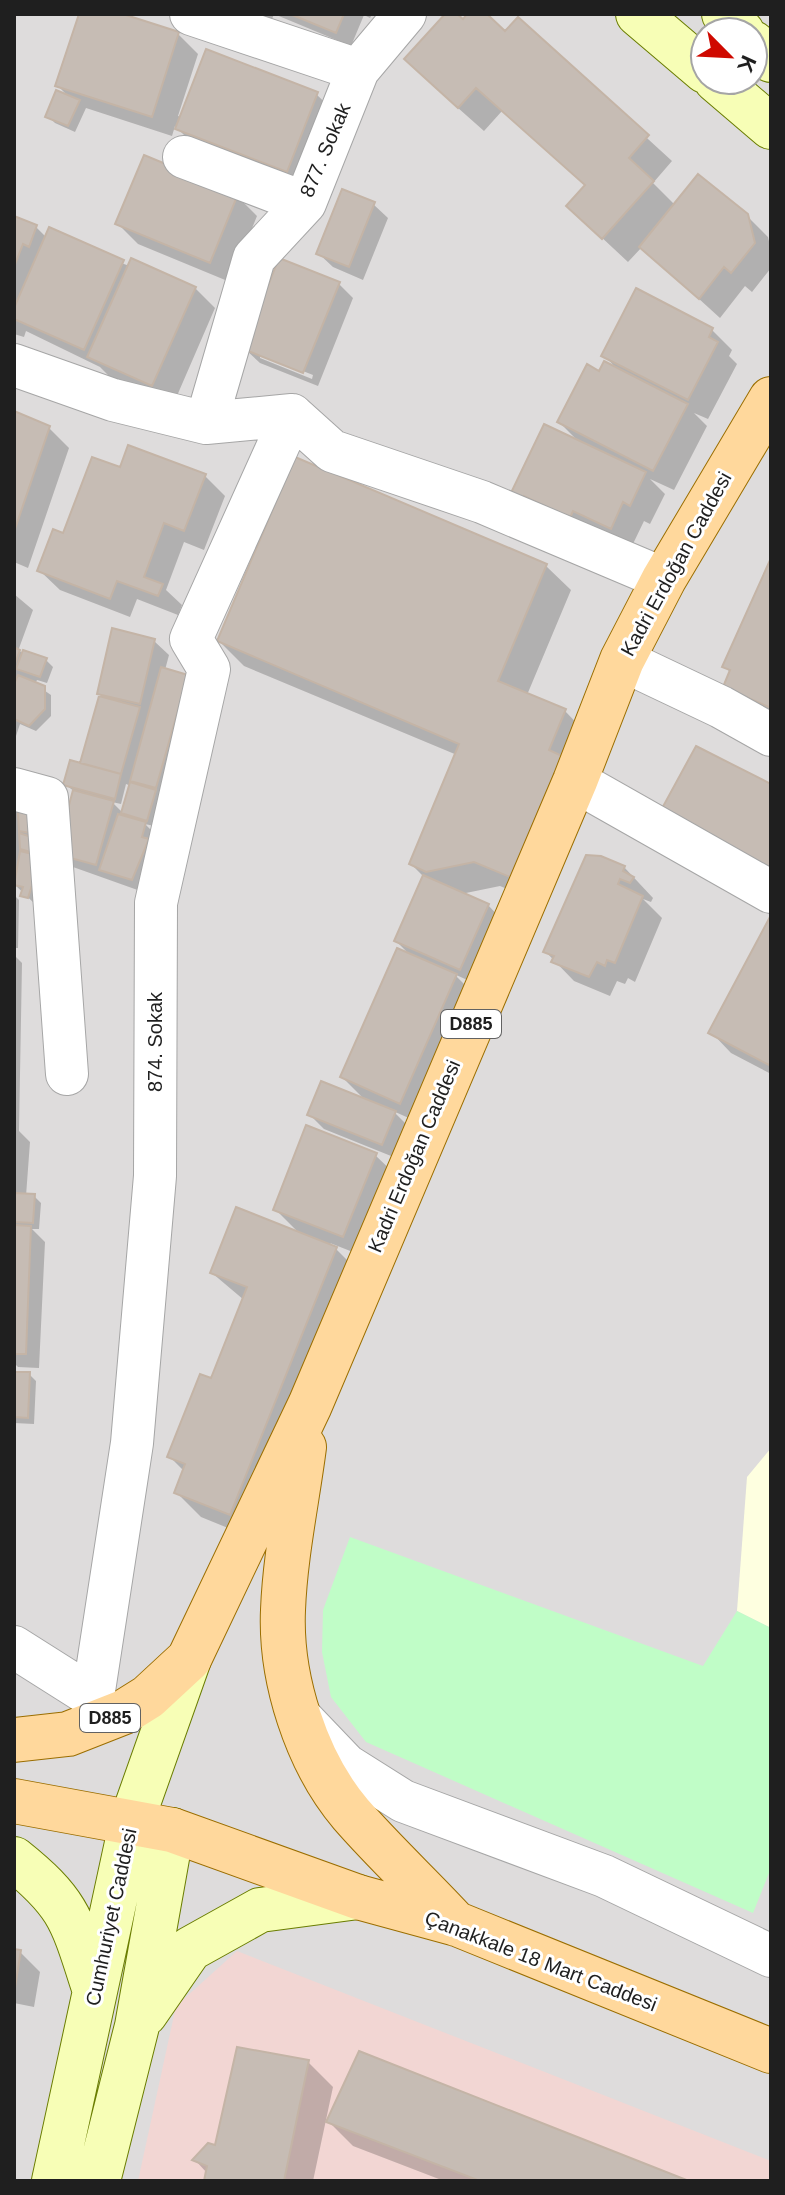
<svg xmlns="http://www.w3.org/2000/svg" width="785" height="2195" viewBox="0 0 785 2195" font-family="Arial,sans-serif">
<rect width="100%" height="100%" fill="#f1ede5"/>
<path fill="#dedcdc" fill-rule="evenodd" d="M14 14H771V2181H14ZM705 32H753V80H705Z"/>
<path fill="#f2d6d3" d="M237 1951 771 2161V2181H138L176 2006Z"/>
<path fill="#feffe0" d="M771 1448V1628L737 1611 747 1477Z"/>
<path fill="#c0fdc7" d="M350 1537 703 1666 737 1611 771 1628V1868L753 1913 366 1742 331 1697 322 1652 323 1610Z"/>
<path fill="#0003" fill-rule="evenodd" d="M81 14H116L178 34 198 54 178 116 182 117 316 94 337 114 307 191 198 149 175 126 172 136 86 108 75 132 55 123 48 116 70 98 58 86Z
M219 14H372L370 18 364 15 351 46 274 14 267 32Z
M447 14H454L463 22 470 14H484L506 33 518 20 672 161 653 183 675 205 747 216 768 237 771 250V268L752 292 745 286 720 318 642 247 628 262 568 206 586 186 502 111 484 131 431 84 407 59Z
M237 196 257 216 230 282 138 244 118 224Z
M373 204 388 218 363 280 333 267 318 253Z
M14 219 36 227 47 238 195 288 215 308 173 405 110 377 100 367 26 331 24 337 14 334Z
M339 284 353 298 318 386 260 363 245 349ZM260 354 313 375 312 379 260 358Z
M637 291 712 330 732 350 729 356 737 364 708 419 694 413 707 426 674 490 650 479 665 494 650 524 644 521 631 548 512 496 580 443 559 422 600 374 617 369 604 355Z
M14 413 49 428 69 448 28 568 14 562Z
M205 476 225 496 204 550 184 542 166 590 182 605 178 615 137 599 130 617 60 590 39 570 64 536Z
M771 563V718L745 706 731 673 724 666Z
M546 566 571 590 527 695 565 711 589 736 535 901 500 886 461 894 488 905 502 920 474 983 454 974 476 996 420 1123 393 1111 409 1127 396 1158 324 1129 310 1115 367 1102 342 1077 412 957 396 941 424 877 411 864 457 755 244 666 219 641Z
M14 594 33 610 18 651 46 660 53 667 47 683 37 680 35 684 51 695V716L36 731 20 724 14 742Z
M154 641 169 655 165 670 187 677 154 826 145 824 159 838 146 893 73 867 59 853 75 792 66 785 88 767 83 762 101 695 99 693ZM126 784 131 786 123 813 112 802 121 804Z
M14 802H38L35 904 14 884Z
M624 867 653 898 651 902 643 899 662 918 635 982 628 978 625 984 617 981 610 996 574 981 545 951Z
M14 895 19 900 18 948H14Z
M771 920V1074L731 1053 711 1032Z
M14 955 22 963 19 1131 30 1142 26 1196H34L41 1203 39 1229H32L45 1242 39 1368 18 1367 14 1363Z
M375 1155 396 1175 363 1256 330 1243 360 1273 255 1539 201 1517 176 1492 184 1471 169 1456 212 1381 244 1300 212 1273 301 1235 275 1209Z
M14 1374H29L36 1381 34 1424 14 1423Z
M14 1951 20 1952 40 1972 34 2007 14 2003Z
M308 2062 333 2087 313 2181H206L207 2173 195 2160 217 2147Z
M328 2121 683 2181H444L353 2146Z"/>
<path fill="#c6bcb4" stroke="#c4b4a6" stroke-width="2" d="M79 14H123L179 32 152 117 55 86Z
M290 14H344L336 33Z
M445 14H457L463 19 467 14H487L505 31 518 17 649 135 629 158 654 181 602 239 566 206 585 185 476 88 458 108 404 59Z
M206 49 318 92 287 172 175 129Z
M56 90 80 100 68 126 45 117Z
M144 155 238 194 210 263 115 224Z
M698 174 748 214 755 243 731 273 724 267 699 299 639 247Z
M342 189 375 202 349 267 316 254Z
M14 216 37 225 29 247 23 244 14 267Z
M49 227 124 260 84 350 14 319V308Z
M131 258 196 287 152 386 87 357Z
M279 258 340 282 303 373 243 349Z
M636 288 713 328 709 337 718 342 688 400 601 356Z
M604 361 688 404 653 471 557 422 587 364 599 371Z
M14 411 50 426 14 532Z
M544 424 646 472 630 506 623 502 611 529 573 511 570 518 524 496 521 503 509 497Z
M128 445 206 474 184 531 164 523 144 577 163 584 158 596 117 581 110 599 37 571 53 529 63 533 92 457 120 467Z
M295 457 547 564 498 681 566 709 549 750 562 756 510 877 474 862 426 872 409 864 459 744 217 641Z
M771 558V708L723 687 730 670 722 667Z
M112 628 155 639 140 704 97 694Z
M14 647 20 650 14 667Z
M23 650 47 658 40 677 16 669Z
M161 667 188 675 156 788 130 781Z
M18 675 45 686V709L29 726 14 719V684Z
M99 696 140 707 121 774 80 763Z
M696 746 771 784V873L660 812Z
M70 760 121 774 115 799 63 785Z
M130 782 156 790 147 821 121 813Z
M73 790 114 801 96 865 56 854Z
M17 796 41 835 19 831Z
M118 814 146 822 142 837 149 839 132 880 99 870Z
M19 833 38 839 41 855 20 849Z
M20 851 41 856 28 898 20 896 23 887 14 885Z
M586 855 601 856 625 866 623 871 634 877 630 883 620 879 618 884 643 896 615 963 607 960 605 966 597 962 589 977 551 962 554 956 543 952Z
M423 875 489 904 460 970 394 941Z
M771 915V1066L708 1033Z
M397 948 457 974 400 1104 340 1077Z
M321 1081 396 1111 382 1145 307 1115Z
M306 1125 377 1153 343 1237 273 1210Z
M14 1193 35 1194 33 1223 14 1222Z
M236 1207 337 1247 230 1515 174 1493 185 1464 167 1457 200 1374 211 1378 247 1287 210 1273Z
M14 1225 31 1226 26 1354H14Z
M14 1372H30L28 1418 14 1417Z
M14 1949 21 1950 15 1988 14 1987Z
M237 2047 309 2060 284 2181H204L207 2166 192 2160 208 2143 215 2145Z
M359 2051 689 2181H480L326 2122Z"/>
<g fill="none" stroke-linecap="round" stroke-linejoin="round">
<defs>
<path id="minor" d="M191 14 358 70
M184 157 305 203
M14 365 113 400 206 423 292 415 332 451 482 502 664 579
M206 423 254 258 305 203 358 70 405 14
M622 660 721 707 771 735
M575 781 771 892
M14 789 47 798 67 1074
M14 1647 93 1697 132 1443 155 1176 156 903 209 669 191 639 292 415
M302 1719 346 1765 403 1801 604 1876 771 1956"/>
<path id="secondary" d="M638 14 705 71
M724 14 742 32
M753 43 771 60
M716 80 771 127
M14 1859C69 1903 72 1920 93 1985
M145 2014 190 1949 260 1910 358 1897
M54 2181 132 1820 189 1659
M98 2181 137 2026 172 1830"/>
<path id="primary" d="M304 1447C297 1501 285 1556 283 1610 280 1678 306 1761 351 1814 384 1852 422 1887 456 1924
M14 1740 68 1734 124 1712 148 1697 189 1659 310 1405 575 781 622 660 664 579 771 399
M14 1801 172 1830 358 1897 457 1924 771 2051"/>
</defs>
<use href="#minor" stroke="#a6a6a6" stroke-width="44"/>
<use href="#secondary" stroke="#6a7d00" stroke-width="46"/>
<use href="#primary" stroke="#9b6e00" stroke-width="46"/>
<use href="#minor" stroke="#fff" stroke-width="42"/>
<use href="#secondary" stroke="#f7feb6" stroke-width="44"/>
<use href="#primary" stroke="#ffd89c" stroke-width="44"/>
</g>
<g text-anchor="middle" stroke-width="6" stroke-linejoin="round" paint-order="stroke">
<g fill="#fff" stroke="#626262" stroke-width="2">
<rect x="441" y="1010" width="60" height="28" rx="6"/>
<rect x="80" y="1704" width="60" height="28" rx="6"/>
</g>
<g font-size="18" font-weight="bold" fill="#1f1f1f">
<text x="471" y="1030">D885</text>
<text x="110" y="1724">D885</text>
</g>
<g font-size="20" fill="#1f1f1f" stroke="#fff">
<text transform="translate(325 150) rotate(-67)" y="7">877. Sokak</text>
<text transform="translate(676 564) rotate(-61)" y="7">Kadri Erdoğan Caddesi</text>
<text transform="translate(155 1042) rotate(-90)" y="7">874. Sokak</text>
<text transform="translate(414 1156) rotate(-67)" y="7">Kadri Erdoğan Caddesi</text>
<text transform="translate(111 1917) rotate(-78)" y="7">Cumhuriyet Caddesi</text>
<text transform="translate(541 1961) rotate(21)" y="7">Çanakkale 18 Mart Caddesi</text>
</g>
</g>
<rect width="785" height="2195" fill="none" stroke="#1f1f1f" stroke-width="32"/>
<g transform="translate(729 56) rotate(114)"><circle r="38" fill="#ffffff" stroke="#a5a5a5" stroke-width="2"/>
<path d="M0-6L14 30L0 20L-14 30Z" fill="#cf0900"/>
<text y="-12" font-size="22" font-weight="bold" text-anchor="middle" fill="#1f1f1f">K</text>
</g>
</svg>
